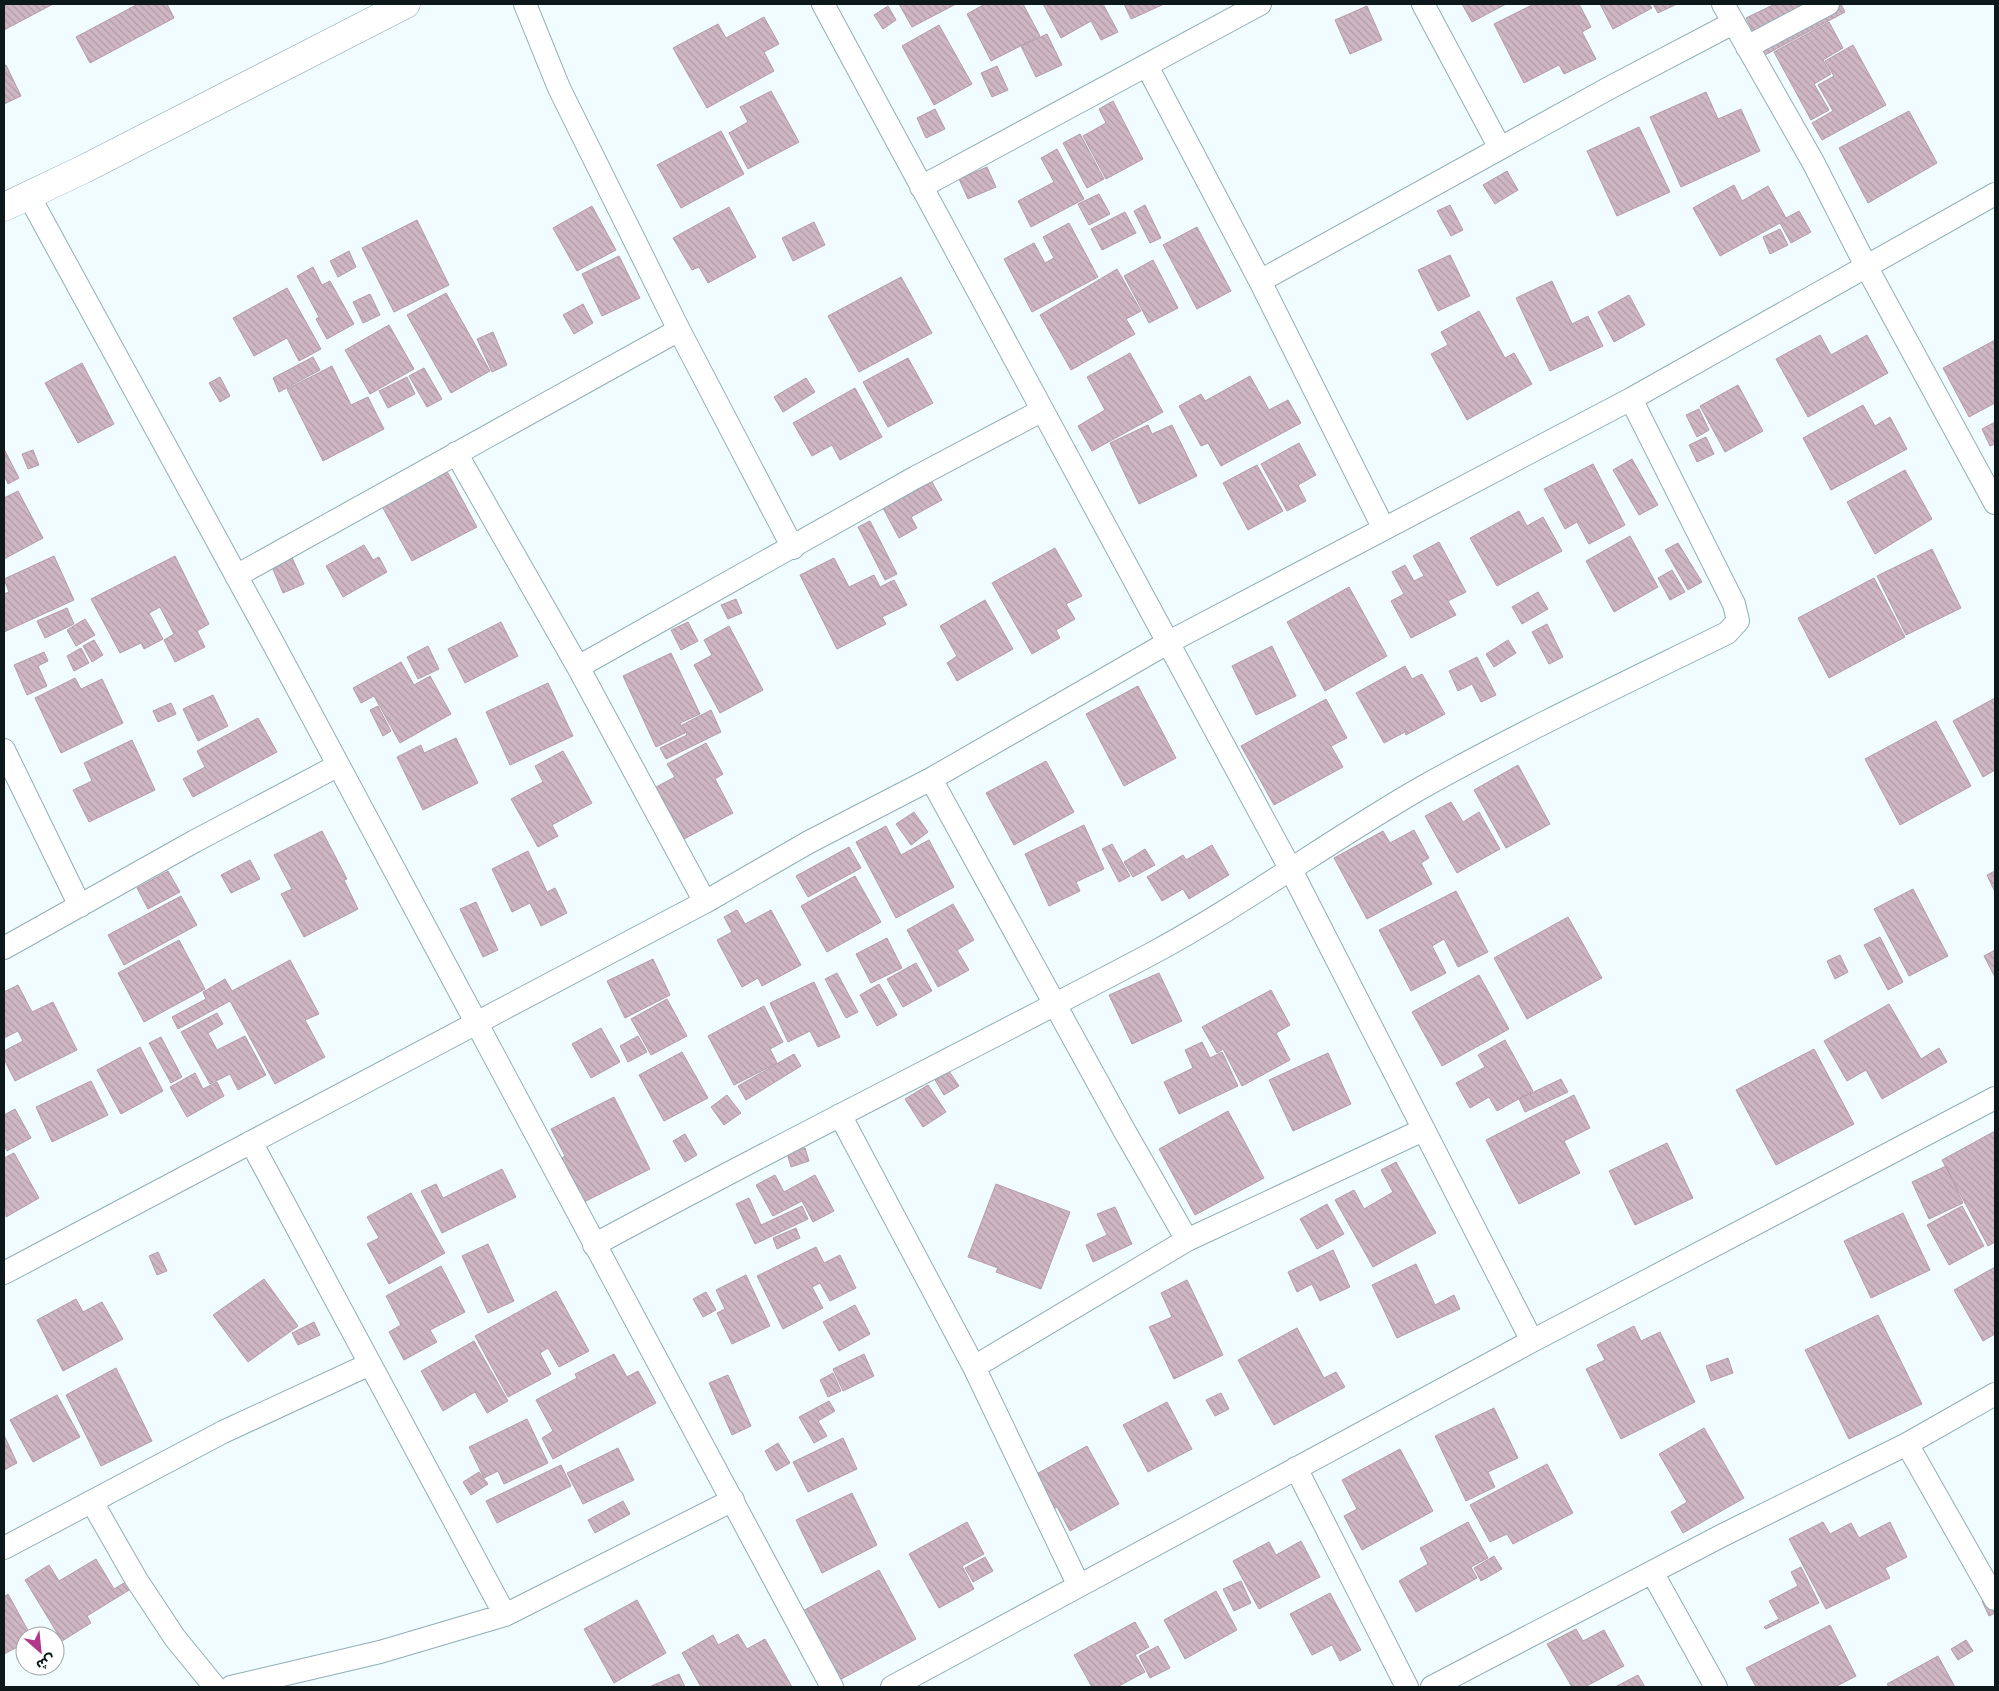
<svg xmlns="http://www.w3.org/2000/svg" width="1999" height="1691" viewBox="0 0 1999 1691" font-family="Barlow,'Noto Sans Arabic',sans-serif">
<defs>
<pattern id="building-back-hatch" width="6" height="6" patternUnits="userSpaceOnUse" patternTransform="scale(1.25)"><rect width="6" height="6" fill="#cfb6c3"/><path d="M-1 5l2 2M0 0l6 6M5-1l2 2" fill="none" stroke="#b19ca7"/></pattern>
</defs>
<rect width="100%" height="100%" fill="#f0fcff"/>
<path fill="url(#building-back-hatch)" stroke="#b59daa" d="M4 4H53L4 30Z
M138 4H167L174 18 90 63 76 37Z
M899 4H956L912 27Z
M985 4H1023L1040 36 991 61 967 14Z
M1043 4H1103L1118 32 1101 40 1091 21 1061 38Z
M1124 4H1164L1131 19Z
M1462 4H1506L1472 22Z
M1534 4H1579L1591 27 1582 32 1596 59 1564 74 1559 65 1524 83 1494 24Z
M1600 4H1649L1652 8 1613 29Z
M1653 4H1677L1658 13Z
M1775 4H1841L1845 12 1765 55 1746 18Z
M888 6 896 20 883 29 874 15Z
M1367 6 1382 40 1350 54 1335 20Z
M764 17 779 44 764 52 774 71 707 108 673 48 718 24 726 38Z
M1829 22 1843 48 1823 60 1831 74 1814 84 1829 110 1811 120 1774 52Z
M939 25 972 84 934 105 902 46Z
M1047 34 1062 65 1036 77 1021 46Z
M1853 45 1886 105 1822 140 1812 123 1833 111 1818 85 1834 76 1825 61Z
M6 65 21 96 4 104V66Z
M997 66 1008 90 992 97 981 73Z
M771 91 799 142 748 169 729 133 748 122 740 107Z
M1706 92 1718 119 1741 109 1760 151 1681 187 1650 117Z
M1113 101 1143 159 1106 179 1083 136 1106 123 1099 109Z
M935 109 945 129 926 138 917 118Z
M1909 111 1937 163 1868 203 1839 148Z
M1639 127 1670 192 1617 216 1587 151Z
M721 131 744 174 681 208 657 165Z
M1080 134 1104 179 1087 188 1063 143Z
M1057 149 1084 199 1031 227 1018 201 1054 182 1041 158Z
M987 167 996 187 968 199 959 179Z
M1507 171 1518 190 1495 204 1483 185Z
M1734 185 1742 201 1768 186 1786 218 1799 211 1811 232 1791 243 1780 223 1720 256 1693 208Z
M1099 194 1110 214 1089 225 1078 204Z
M1145 205 1161 238 1150 243 1134 211Z
M1450 205 1463 230 1451 236 1437 211Z
M592 206 616 250 577 271 553 228Z
M729 207 756 257 708 283 699 267 692 270 673 238Z
M1125 212 1136 233 1102 250 1091 229Z
M417 220 449 285 394 312 362 248Z
M814 222 825 245 793 261 782 238Z
M1069 223 1098 277 1032 312 1004 259 1034 243 1045 263 1054 258 1043 237Z
M1197 227 1231 291 1197 309 1163 245Z
M1780 229 1788 245 1770 254 1763 237Z
M349 251 356 267 338 277 330 261Z
M1450 255 1470 296 1438 311 1418 270Z
M619 256 640 298 602 316 582 274Z
M1153 260 1178 308 1149 323 1124 276Z
M313 267 322 285 330 281 354 324 327 339 316 319 319 317 297 276Z
M1117 269 1141 311 1126 319 1135 334 1071 370 1040 315Z
M901 277 932 333 859 372 828 316Z
M1552 281 1572 324 1588 316 1603 346 1550 371 1516 298Z
M287 288 321 349 299 361 287 338 254 356 233 318Z
M446 293 490 371 451 393 407 315Z
M370 294 380 315 363 323 353 302Z
M1629 295 1645 325 1614 342 1598 312Z
M583 304 593 323 574 334 563 315Z
M1479 311 1505 358 1514 353 1532 384 1467 420 1431 354 1448 345 1441 332Z
M389 325 414 369 370 394 345 350Z
M493 332 507 365 492 372 477 339Z
M1820 335 1831 355 1867 335 1888 373 1808 417 1776 359Z
M1995 340V403L1969 417 1943 368Z
M1130 353 1163 412 1092 451 1078 426 1105 410 1087 377Z
M313 357 320 370 279 392 273 378Z
M908 358 933 403 888 427 863 382Z
M82 363 114 424 78 443 45 383Z
M332 366 351 405 368 397 384 429 323 461 287 389Z
M424 368 442 399 427 407 409 376Z
M1250 376 1269 410 1288 400 1301 423 1221 466 1208 443 1201 446 1179 406 1201 394 1205 401Z
M220 377 230 396 220 402 209 383Z
M407 377 415 394 388 408 379 391Z
M806 378 815 392 783 412 774 397Z
M1738 385 1763 431 1725 452 1700 406Z
M855 388 882 437 840 460 832 445 812 456 793 423Z
M1863 405 1875 426 1890 417 1907 449 1831 490 1803 438Z
M1699 409 1709 430 1697 437 1686 415Z
M1995 422V444L1990 446 1982 429Z
M1148 425 1152 434 1172 425 1197 476 1139 504 1110 443Z
M1706 437 1714 454 1697 462 1689 445Z
M1299 443 1316 475 1298 485 1306 501 1287 511 1261 464Z
M4 449 19 478 8 484 4 475Z
M33 450 39 465 28 469 22 454Z
M1632 459 1658 505 1639 515 1613 470Z
M442 462 477 527 412 561 378 499Z
M1593 464 1625 525 1589 544 1577 522 1565 529 1544 489Z
M1257 465 1283 511 1248 530 1223 483Z
M1905 470 1932 519 1875 554 1847 502Z
M932 482 942 500 911 517 917 528 899 538 883 508Z
M18 491 43 538 4 559V498Z
M1519 511 1527 526 1543 517 1562 551 1497 586 1470 538Z
M870 521 897 574 885 580 858 527Z
M1630 536 1658 587 1614 612 1586 561Z
M1439 542 1466 592 1448 601 1456 615 1411 638 1391 601 1404 594 1392 572 1405 565 1414 581 1424 576 1413 556Z
M1678 543 1702 582 1688 590 1665 550Z
M364 545 373 560 379 557 387 572 343 597 326 566Z
M1055 548 1082 596 1066 604 1075 619 1056 630 1060 638 1032 654 992 583Z
M1932 549 1961 608 1906 635 1877 576Z
M289 551 304 584 283 593 269 560Z
M54 556 74 600 4 632V594L9 592 4 579Z
M175 556 209 624 197 631 205 647 175 662 164 640 174 634 160 607 149 613 163 639 144 649 141 643 120 653 91 599Z
M834 558 849 587 874 575 880 587 894 580 907 605 882 617 886 624 837 649 800 575Z
M1672 570 1685 592 1670 600 1658 578Z
M1874 578 1905 637 1829 678 1798 618Z
M1349 587 1387 656 1325 691 1287 622Z
M1538 592 1548 609 1522 624 1512 607Z
M736 599 742 613 728 619 721 605Z
M985 600 1013 649 957 681 947 663 957 656 940 626Z
M67 608 74 624 45 638 37 621Z
M85 619 95 635 76 646 67 630Z
M501 622 518 656 465 683 448 649Z
M688 622 698 641 681 650 671 630Z
M1547 624 1563 657 1549 664 1532 632Z
M729 626 763 690 720 713 694 665 712 655 704 640Z
M94 640 103 655 92 662 83 646Z
M1508 640 1516 653 1494 667 1486 654Z
M428 646 439 669 418 679 407 657Z
M1272 646 1296 696 1256 715 1232 666Z
M81 648 89 663 74 671 67 656Z
M44 652 48 661 38 666 47 686 27 695 14 665Z
M671 653 700 714 680 723 685 733 656 747 623 676Z
M1477 657 1496 695 1481 702 1472 684 1458 691 1449 671Z
M401 662 414 685 430 676 451 714 400 743 374 696 361 703 353 688Z
M1405 666 1412 679 1422 674 1445 714 1406 735 1405 732 1384 743 1356 693Z
M75 678 81 689 102 679 123 723 61 753 35 698Z
M548 683 573 736 510 765 486 712Z
M1138 686 1176 758 1124 786 1086 714Z
M213 695 228 726 198 741 183 709Z
M1995 698V770L1983 777 1953 721Z
M1326 699 1347 738 1331 746 1343 767 1274 805 1241 746Z
M171 703 176 714 158 722 153 711Z
M378 706 391 731 383 736 370 710Z
M711 710 721 732 666 759 660 748 687 735 682 725Z
M258 718 277 752 193 797 183 779 205 767 197 751Z
M1936 721 1971 786 1900 825 1865 759Z
M456 738 478 783 423 810 397 757 421 745 424 753Z
M132 740 155 790 89 822 73 790 92 781 84 763Z
M706 743 723 774 715 779 733 813 684 839 656 787 675 777 667 764Z
M563 751 592 803 552 825 558 836 538 847 511 799 543 782 535 766Z
M1046 761 1074 812 1014 845 986 793Z
M1518 765 1550 824 1506 848 1474 790Z
M1451 802 1463 822 1479 812 1500 849 1457 873 1425 816Z
M914 812 928 832 911 845 896 824Z
M1084 825 1104 869 1076 882 1080 891 1049 906 1025 854Z
M886 826 901 855 929 840 954 887 896 918 856 842Z
M1414 830 1429 858 1421 863 1432 884 1367 919 1334 858 1383 831 1390 843Z
M322 831 347 879 344 880 358 909 304 937 281 894 292 889 274 855Z
M1112 844 1130 876 1119 882 1102 849Z
M1212 845 1229 875 1189 899 1183 889 1162 901 1147 877 1183 855 1186 860Z
M849 847 861 868 808 897 796 876Z
M1145 849 1155 865 1133 877 1124 862Z
M528 851 547 892 555 888 567 913 541 926 530 903 512 912 492 869Z
M250 860 260 879 231 893 221 875Z
M168 871 180 892 148 909 137 888Z
M1995 871V892L1987 875Z
M855 876 881 922 827 952 801 906Z
M1913 889 1948 956 1909 976 1874 909Z
M1456 891 1488 952 1458 967 1444 939 1432 946 1446 973 1411 991 1379 930Z
M181 896 197 925 124 965 108 935Z
M476 902 498 950 483 957 460 909Z
M953 904 974 940 957 950 969 970 938 987 907 930Z
M737 910 745 924 771 910 801 965 762 986 758 978 742 987 717 940 732 932 724 917Z
M1568 917 1602 978 1527 1019 1494 958Z
M1880 937 1903 982 1888 990 1864 945Z
M887 938 902 968 871 983 856 954Z
M179 940 205 989 144 1022 118 973Z
M1995 950V977L1984 956Z
M1840 955 1848 972 1835 979 1827 961Z
M653 959 670 995 625 1018 607 981Z
M290 960 319 1014 305 1020 325 1057 275 1084 230 1001 178 1029 172 1017 206 999 203 992 225 979 232 991Z
M916 963 932 991 903 1007 887 979Z
M837 973 858 1012 846 1018 825 979Z
M1159 973 1182 1021 1132 1044 1109 995Z
M1479 975 1509 1029 1442 1066 1412 1012Z
M814 982 840 1037 818 1047 810 1031 788 1042 770 1003Z
M879 984 897 1015 877 1026 860 995Z
M18 985 32 1012 53 1002 77 1050 15 1081 4 1059V1051L23 1041 18 1031 4 1038V992Z
M1271 990 1290 1025 1276 1033 1290 1060 1242 1086 1223 1049 1217 1053 1202 1027Z
M667 999 687 1036 651 1055 631 1019Z
M1889 1004 1921 1059 1939 1048 1947 1062 1882 1099 1866 1070 1847 1081 1824 1041Z
M764 1006 783 1042 770 1049 777 1063 734 1085 708 1036Z
M217 1013 223 1024 208 1033 217 1050 245 1036 266 1075 238 1090 230 1074 210 1084 181 1032Z
M601 1028 620 1062 591 1078 572 1044Z
M638 1036 647 1052 628 1062 620 1046Z
M161 1037 182 1077 171 1083 149 1043Z
M1505 1040 1533 1091 1497 1111 1489 1097 1470 1108 1456 1083 1485 1067 1478 1055Z
M1202 1042 1210 1058 1222 1052 1238 1086 1179 1114 1164 1082 1193 1068 1185 1050Z
M140 1047 163 1091 121 1114 97 1070Z
M1814 1049 1854 1124 1776 1165 1736 1090Z
M682 1052 708 1098 664 1121 639 1075Z
M1328 1053 1351 1104 1293 1131 1269 1080Z
M794 1054 801 1066 746 1100 738 1086Z
M949 1071 959 1086 944 1095 935 1080Z
M195 1073 203 1089 217 1082 224 1096 187 1117 170 1087Z
M1561 1079 1568 1092 1525 1112 1519 1099Z
M91 1081 108 1115 52 1142 36 1107Z
M928 1085 946 1112 923 1127 905 1099Z
M727 1095 741 1113 724 1125 711 1107Z
M1574 1095 1590 1128 1564 1141 1580 1173 1519 1204 1486 1140Z
M614 1097 650 1169 584 1202 562 1158 565 1156 551 1129Z
M15 1109 31 1138 7 1151 4 1145V1115Z
M1228 1111 1264 1178 1195 1215 1159 1149Z
M1995 1131V1242L1988 1246 1942 1160Z
M685 1134 697 1155 685 1162 673 1141Z
M1667 1143 1693 1198 1635 1225 1609 1171Z
M805 1148 809 1161 791 1167 787 1153Z
M14 1153 39 1198 6 1217 4 1158Z
M1396 1162 1436 1233 1373 1267 1335 1200 1354 1190 1364 1209 1393 1192 1381 1170Z
M1946 1166 1963 1203 1929 1219 1912 1182Z
M502 1169 516 1197 442 1233 421 1191 436 1184 443 1198Z
M775 1175 784 1192 815 1175 834 1211 813 1222 802 1201 773 1216 756 1185Z
M996 1184 1070 1212 1041 1289 996 1272 998 1268 968 1257Z
M411 1193 445 1253 389 1284 367 1244 379 1238 367 1217Z
M749 1198 761 1225 802 1206 808 1219 755 1244 736 1204Z
M1327 1204 1344 1234 1317 1249 1300 1219Z
M1962 1206 1984 1246 1949 1265 1927 1225Z
M1115 1207 1132 1244 1093 1262 1086 1245 1107 1235 1097 1214Z
M1903 1213 1930 1270 1871 1298 1844 1241Z
M796 1228 800 1238 777 1249 773 1238Z
M488 1244 514 1301 488 1313 462 1256Z
M816 1247 824 1263 840 1255 856 1288 830 1301 820 1283 812 1287 823 1308 783 1329 757 1276Z
M1333 1250 1350 1287 1320 1301 1312 1284 1297 1292 1288 1272Z
M158 1252 167 1271 157 1275 149 1256Z
M1416 1264 1435 1305 1454 1295 1460 1309 1397 1338 1372 1285Z
M441 1266 465 1312 430 1330 437 1342 404 1360 389 1332 401 1325 386 1296Z
M1995 1267V1334L1983 1341 1954 1290Z
M746 1275 770 1326 732 1344 717 1313 725 1309 716 1290Z
M264 1279 298 1326 248 1362 213 1315Z
M1187 1280 1223 1355 1174 1379 1149 1327 1172 1317 1161 1293Z
M556 1291 589 1351 559 1367 548 1348 540 1353 551 1374 508 1397 475 1336Z
M706 1292 716 1310 703 1317 693 1299Z
M76 1299 83 1312 102 1302 123 1339 63 1371 37 1320Z
M855 1305 870 1334 839 1351 823 1322Z
M1878 1315 1922 1404 1849 1439 1805 1350Z
M314 1322 320 1335 298 1345 292 1333Z
M1634 1326 1641 1341 1660 1332 1695 1402 1621 1439 1586 1369 1605 1360 1597 1345Z
M1297 1328 1324 1378 1336 1372 1345 1387 1274 1425 1238 1360Z
M474 1341 508 1401 487 1413 475 1392 443 1411 421 1371Z
M614 1354 627 1377 638 1371 656 1403 553 1459 542 1438 553 1431 536 1400 577 1378 575 1374Z
M864 1354 874 1376 843 1391 833 1369Z
M1728 1358 1733 1373 1711 1381 1706 1366Z
M116 1368 152 1441 101 1466 66 1395Z
M833 1373 841 1391 828 1397 820 1380Z
M728 1375 751 1426 732 1435 709 1383Z
M1221 1393 1229 1409 1215 1416 1206 1400Z
M57 1395 80 1437 33 1462 10 1420Z
M829 1401 835 1411 818 1421 827 1436 814 1443 799 1417Z
M1167 1402 1192 1449 1148 1472 1123 1425Z
M1494 1408 1518 1458 1488 1472 1495 1487 1466 1501 1435 1436Z
M527 1419 548 1463 504 1484 498 1471 484 1478 469 1447Z
M1704 1428 1744 1498 1683 1533 1671 1512 1687 1502 1659 1454Z
M4 1435 17 1463 4 1470Z
M843 1438 857 1469 808 1492 793 1462Z
M778 1443 790 1463 776 1471 765 1451Z
M1087 1446 1119 1504 1070 1531 1057 1507 1052 1510 1033 1476Z
M618 1448 634 1480 583 1504 567 1473Z
M1400 1449 1433 1511 1362 1550 1344 1516 1357 1509 1342 1480Z
M1547 1464 1573 1513 1513 1544 1507 1534 1490 1542 1470 1505Z
M561 1465 571 1486 497 1523 486 1501Z
M479 1472 488 1484 471 1495 463 1482Z
M852 1493 877 1545 822 1573 796 1520Z
M623 1501 630 1514 595 1533 588 1520Z
M967 1522 984 1554 962 1566 974 1589 939 1608 909 1554Z
M1468 1522 1488 1558 1471 1567 1477 1578 1416 1612 1399 1581 1428 1564 1420 1548Z
M1823 1522 1830 1534 1851 1523 1859 1538 1890 1522 1907 1557 1885 1568 1890 1578 1826 1609 1789 1539Z
M1301 1541 1320 1577 1259 1609 1233 1561 1269 1542 1276 1555Z
M1494 1556 1502 1569 1481 1581 1474 1568Z
M985 1557 993 1571 973 1582 965 1568Z
M96 1559 114 1589 129 1580 134 1587 87 1616 91 1623 62 1641 25 1580 49 1565 59 1581Z
M1801 1567 1819 1603 1766 1629 1764 1627 1779 1619 1769 1601 1798 1586 1791 1572Z
M879 1570 916 1639 834 1683 797 1614Z
M1241 1581 1251 1603 1234 1611 1223 1589Z
M1216 1591 1237 1630 1185 1659 1164 1620Z
M1330 1593 1361 1650 1340 1661 1332 1645 1312 1655 1290 1614Z
M8 1594 31 1636H25V1643L4 1654V1597Z
M1994 1595 1995 1613 1989 1616 1982 1601Z
M637 1600 666 1653 614 1683 584 1629Z
M1135 1622 1149 1647 1135 1655 1145 1672 1117 1687H1092L1074 1655Z
M1830 1625 1856 1676 1835 1687H1756L1746 1668Z
M1576 1629 1583 1641 1604 1630 1624 1666 1585 1687H1572L1547 1644Z
M738 1634 747 1649 765 1639 792 1687H701L682 1653 713 1635 718 1645Z
M1966 1640 1973 1651 1958 1660 1951 1649Z
M1158 1646 1170 1668 1150 1678 1139 1656Z
M1938 1656 1955 1687H1889L1887 1684Z
M679 1674 685 1687H649Z
M1638 1675 1645 1687H1615Z"/>
<g fill="none" stroke-linecap="round" stroke-linejoin="round">
<defs>
<path id="street" d="M525 4 559 88 679 330 793 548
M823 4 1291 870 1532 1341
M1423 4 1500 148
M1723 4 1813 162 1866 266 1995 503
M1747 47 1828 4
M1147 66 1260 281 1384 529
M921 187 1260 4
M29 196 273 643 832 1687
M1260 281 1611 87 1733 23
M456 453 578 667 705 902
M236 576 679 330
M578 667 916 477 1041 411
M4 750 80 906
M931 779 1124 1130 1187 1240
M4 948 195 841 337 766
M840 1115 974 1367 1079 1586
M251 1142 505 1615
M594 1245C778 1145 966 1052 1151 954 1244 904 1329 841 1421 788 1521 732 1625 683 1727 633L1738 621 1734 604 1631 399
M4 1273 705 902 809 842 931 779 1169 642 1631 399 1995 194
M974 1367 1187 1240 1423 1130
M1907 1444 1995 1599
M1296 1468 1407 1687
M92 1502 136 1579 175 1638 215 1687
M4 1548 223 1432 370 1364
M1652 1572 1716 1687
M231 1687 380 1652 505 1615 733 1500
M892 1687 1532 1341 1995 1098
M1432 1687 1723 1535 1907 1444 1995 1394"/>
<path id="secondary" d="M4 207 84 169 406 4"/>
</defs>
<use href="#street" stroke="#90aeb5" stroke-width="24"/>
<use href="#secondary" stroke="#90aeb5" stroke-width="29"/>
<use href="#street" stroke="#fff" stroke-width="22"/>
<use href="#secondary" stroke="#fff" stroke-width="28"/>
</g>
<rect width="1999" height="1691" fill="none" stroke="#0d181a" stroke-width="10"/>
<g transform="translate(40 1651) rotate(153)"><circle r="24" fill="#ffffff" stroke="#9ea3a3"/>
<path d="M0-4L9 19L0 12L-9 19Z" fill="#b23789"/>
<text y="-8" font-size="14" font-weight="bold" text-anchor="middle" fill="#0d181a">ش</text>
</g>
</svg>
